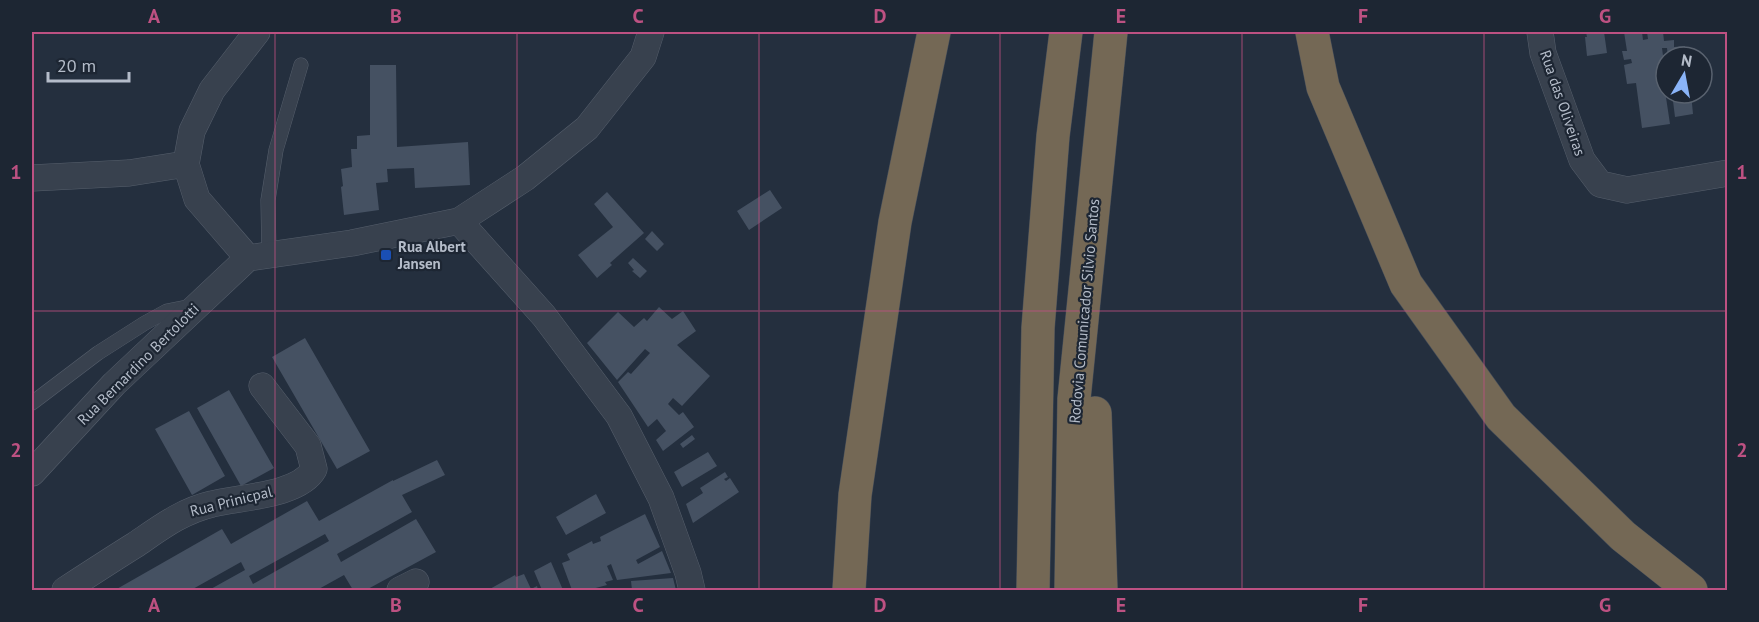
<svg xmlns="http://www.w3.org/2000/svg" width="1759" height="622" font-family="'PT Sans',sans-serif">
	<style>
		.building { fill: #455162; fill-rule: evenodd }
		.lines { fill: none; stroke-linecap: round; stroke-linejoin: round }
		.service-casing { stroke: #565f6c; stroke-width: 15 }
		.minor-casing { stroke: #565f6c; stroke-width: 27 }
		.motorway-casing { stroke: #434c59; stroke-width: 34 }
		.service { stroke: #38414e; stroke-width: 14 }
		.minor { stroke: #38414e; stroke-width: 26 }
		.motorway { stroke: #746855; stroke-width: 33 }
		.grid { fill: none; stroke: #bd5182; stroke-width: 1.5; stroke-opacity: 0.55 }
		.transit-dot { fill: #1a4fb4; stroke: #1d2633; stroke-width: 2 }
		.labels { text-anchor: middle; dominant-baseline: central; stroke-width: 4.5; stroke-linejoin: round; paint-order: stroke }
		.street-label { font-size: 15px; fill: #b4bcc9; stroke: #1d2633 }
		.poi-label { font-size: 15px; font-weight: bold; fill: #b4bcc9; stroke: #1d2633; text-anchor: start }
		.neatline { fill: none; stroke: #bd5182; stroke-width: 2 }
		.grid-label { font-size: 20px; text-anchor: middle; font-weight: bold; fill: #bd5182 }
	</style>
	<rect width="100%" height="100%" fill="#242f3e"/>
	<path class="building" d="M1586 32H1604L1607 53 1587 56 1585 37H1587Z
		M1624 32H1642L1643 40 1648 39 1647 32H1663L1664 41 1674 40V47L1685 46 1686 57H1668L1667 48H1662L1664 63 1661 64 1670 124 1642 128 1636 83 1627 84 1624 65 1632 63 1631 59 1624 60 1622 51H1627Z
		M370 65H396L397 147 468 142 470 185 415 188 414 168 387 169 388 182 376 183 379 210 344 215 341 187 343 186 341 169 352 167 351 149H357V136L370 135Z
		M1672 93H1691L1693 114 1675 117Z
		M770 190 782 208 749 230 737 211Z
		M607 192 644 233 610 263 612 265 597 278 578 255 613 227 594 204Z
		M652 231 664 244 657 251 645 239Z
		M633 258 647 271 640 278 632 271 634 270 628 263Z
		M659 307 672 319 683 311 696 331 677 345 710 376 682 406 673 398 668 404 679 415 683 412 694 427 663 451 656 440 666 431 657 419 648 427 618 382 628 372 631 374 650 353 645 349 617 380 587 343 618 312 634 327 644 318 647 321Z
		M305 338 370 451 337 469 272 357Z
		M229 390 274 468 241 486 197 408Z
		M189 411 225 476 192 495 155 429Z
		M692 435 695 439 683 448 680 444Z
		M708 452 717 466 682 487 674 472Z
		M437 460 445 475 402 495 412 512 337 554 341 562 416 519 436 552 366 590H353L344 575 317 590H209L245 570 241 562 191 590H115L222 529 231 544 307 501 319 521 393 480V481ZM325 534 329 541 253 584 249 576Z
		M725 472 728 477 724 479 726 481 730 478 739 492 693 523 686 504 703 493 700 488Z
		M596 494 606 513 566 535 556 517Z
		M645 514 660 547 636 560 638 564 662 551 671 573 617 580 611 564 607 566 613 580 605 582 607 585 588 590H572L562 563 570 560 567 554 592 541 593 544 601 541 600 537Z
		M551 562 563 590H542L534 571Z
		M524 574 531 589 537 586 538 590H488L515 575 516 577Z
		M673 578 676 590H632L631 581Z"/>
	<g class="lines">
		<defs>
			<path id="service" d="M269 255 268 200 276 150 301 65
				M32 403 98 353 145 323 167 311 192 306"/>
			<path id="minor" d="M257 32 212 90 192 131 186 164 197 199 248 258 352 243 459 221 525 178 587 128 643 57 651 32
				M1540 32 1543 53 1582 160 1600 184 1627 190 1728 173
				M32 178 129 173 186 164
				M459 221 544 316 619 416 661 498 688 573 692 590
				M32 473 114 384 248 258
				M65 590C88 575 111 560 135 545 160 528 182 511 212 504 239 497 299 496 314 469L308 446 262 386
				M400 590 416 582"/>
			<path id="motorway" d="M1312 32 1323 87 1406 284 1501 417 1623 536 1691 590
				M1095 413 1101 590
				M849 590 855 495 895 222 934 32
				M1033 590 1038 328 1053 136 1066 32
				M1071 590 1074 399 1111 32"/>
		</defs>
		<use href="#service" class="service-casing"/>
		<use href="#minor" class="minor-casing"/>
		<use href="#motorway" class="motorway-casing"/>
		<use href="#service" class="service"/>
		<use href="#minor" class="minor"/>
		<use href="#motorway" class="motorway"/>
	</g>
	<path class="grid" d="M275 32V590M517 32V590M759 32V590M1000 32V590M1242 32V590M1484 32V590M32 311H1728"/>
	<rect class="transit-dot" x="380" y="249" width="12" height="12" rx="3"/>
	<g class="labels">
		<g class="street-label">
			<text transform="translate(1563 103) rotate(71)">Rua das Oliveiras</text>
			<text transform="translate(1084 311) rotate(-85)">Rodovia Comunicador Silvio Santos</text>
			<text transform="translate(138 364) rotate(-45)">Rua Bernardino Bertolotti</text>
			<text transform="translate(231 501) rotate(-14)">Rua Prinicpal</text>
		</g>
		<g class="poi-label">
			<text x="398" y="246">Rua Albert<tspan x="398" dy="17">Jansen</tspan></text>
		</g>
	</g>
	<rect width="1759" height="622" fill="none" stroke="#1d2633" stroke-width="66"/>
	<g transform="translate(1684 75) rotate(10)"><circle r="28" fill="#1d2633" stroke="#59626f" stroke-width="1.5"/>
	<path d="M0-4.5L10 22L0 15L-10 22Z" fill="#8ab4f8"/>
	<text y="-9" font-size="16" font-weight="bold" text-anchor="middle" fill="#b4bcc9">N</text>
	</g>
	<path d="M48 72v9h81v-9" fill="none" stroke="#b4bcc9" stroke-width="3"/>
	<text x="57" y="72" font-size="18" fill="#b4bcc9" stroke="#1d2633" stroke-width="4.5" paint-order="stroke">20 m</text>
	<rect x="33" y="33" width="1693" height="556" class="neatline"/>
	<g class="grid-label">
		<text x="154" y="23">A</text>
		<text x="396" y="23">B</text>
		<text x="638" y="23">C</text>
		<text x="880" y="23">D</text>
		<text x="1121" y="23">E</text>
		<text x="1363" y="23">F</text>
		<text x="1605" y="23">G</text>
		<text x="16" y="179">1</text>
		<text x="1742" y="179">1</text>
		<text x="16" y="457">2</text>
		<text x="1742" y="457">2</text>
		<text x="154" y="612">A</text>
		<text x="396" y="612">B</text>
		<text x="638" y="612">C</text>
		<text x="880" y="612">D</text>
		<text x="1121" y="612">E</text>
		<text x="1363" y="612">F</text>
		<text x="1605" y="612">G</text>
	</g>
</svg>
